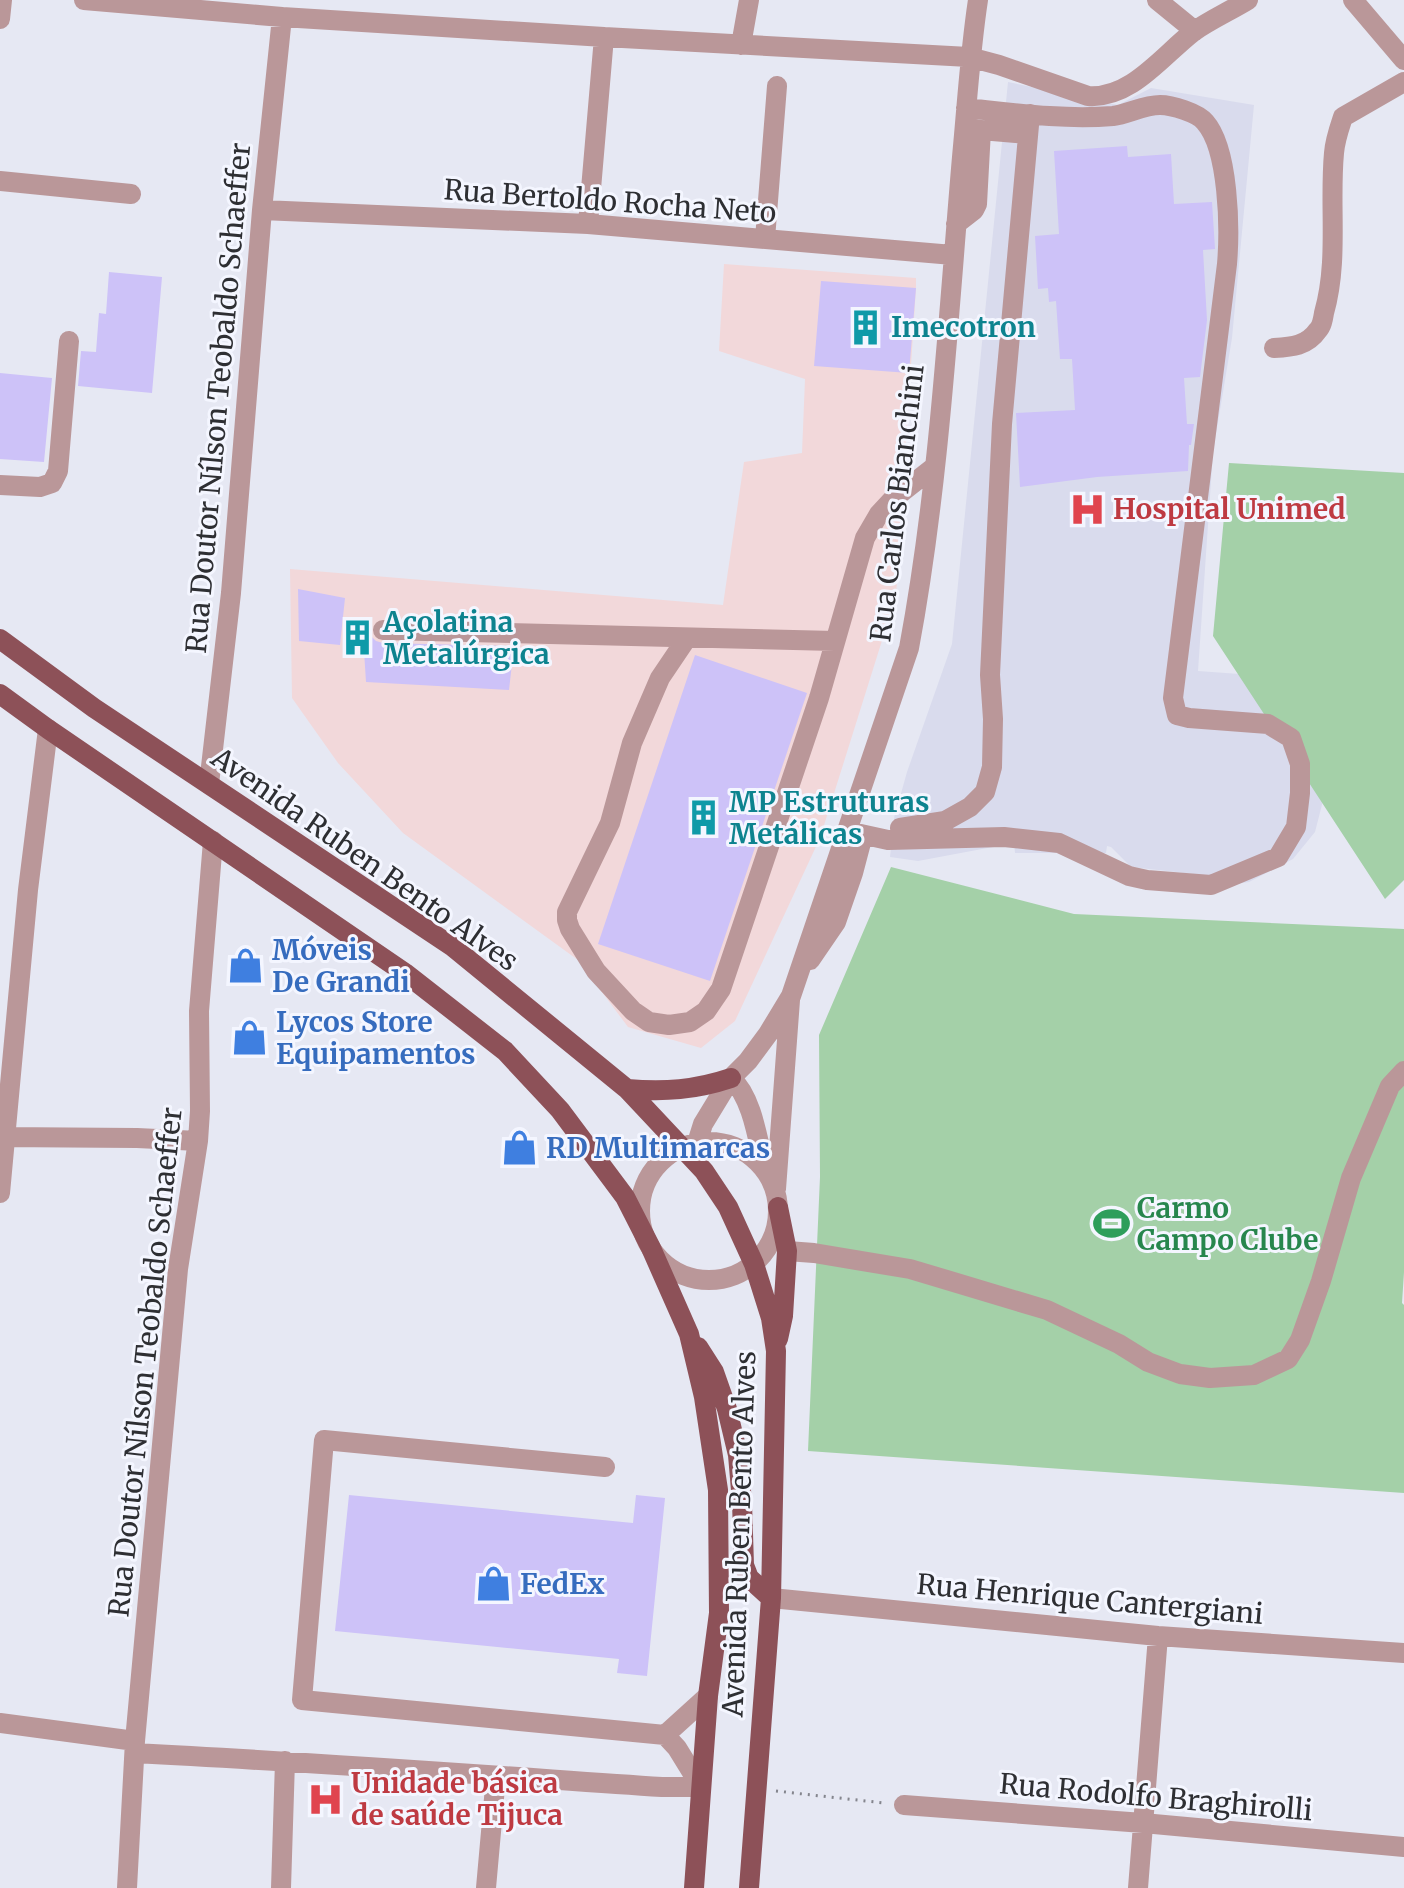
<svg xmlns="http://www.w3.org/2000/svg" width="1404" height="1888" font-family="Merriweather,serif">
	<style>
		.built { fill: #d9dbed }
		.industrial { fill: #f2d8da }
		.green { fill: #a4d0a8 }
		.building { fill: #cdc2f8 }
		.lines { fill: none; stroke-linecap: round; stroke-linejoin: round }
		.path { stroke: #84858d; stroke-width: 3; stroke-dasharray: 2 6; stroke-linecap: butt }
		.minor { stroke: #ba9799; stroke-width: 20 }
		.major { stroke: #8d5158; stroke-width: 20 }
		.labels { text-anchor: middle; dominant-baseline: central; stroke-width: 6; stroke-linejoin: round; paint-order: stroke }
		.street-label { font-size: 28px; fill: #2e2f33; stroke: #f4f6ff }
		.culture-label { font-size: 28px; font-weight: bold; fill: #0d838f; stroke: #f4f6ff; text-anchor: start }
		.health-label { font-size: 28px; font-weight: bold; fill: #be3a42; stroke: #f4f6ff; text-anchor: start }
		.shop-label { font-size: 28px; font-weight: bold; fill: #366cbe; stroke: #f4f6ff; text-anchor: start }
		.leisure-label { font-size: 28px; font-weight: bold; fill: #27864d; stroke: #f4f6ff; text-anchor: start }
	</style>
	<rect width="100%" height="100%" fill="#e6e8f3"/>
	<path class="built" d="M1008 82 1118 105 1151 88 1254 105 1232 338 1213 452 1198 671 1267 676 1326 789 1315 832 1293 859 1249 882 1222 886 1220 877 1131 867 1111 847 1107 846 1106 853H1015L1014 843 918 861 890 857 896 802 900 797 907 772 952 644Z"/>
	<path class="industrial" d="M724 264 916 278V288L896 596 820 838 735 1021 701 1048 628 1027 578 960 403 833 338 763 292 698 290 569 723 605 744 462 802 453 805 379 719 351Z"/>
	<path class="green" d="M1229 463 1404 473V880L1385 899 1213 636Z
		M891 867 1074 914 1404 929V1272L1402 1303 1404 1305V1493L808 1451 820 1177 819 1035Z"/>
	<path class="building" d="M1127 146 1128 157 1171 154 1174 204 1212 202 1215 249 1203 250 1207 320 1200 377 1184 378 1187 424H1194L1191 445H1189L1188 471 1097 477 1020 487 1016 413 1075 410 1072 359H1060L1056 301 1049 302 1048 288 1038 289 1035 236 1059 234 1054 151Z
		M109 272 162 277 152 393 78 386 81 351 96 352 99 313 106 314Z
		M821 281 916 288 909 373 814 366Z
		M0 373 52 378 44 462 0 459Z
		M298 589 345 598 340 645 299 641Z
		M363 635 371 636 376 641 383 643 514 646 509 690 366 682Z
		M695 655 807 693 710 981 598 944Z
		M349 1495 633 1523 636 1495 665 1498 647 1676 617 1673 619 1659 335 1631Z"/>
	<g class="lines">
		<path class="path" d="M776 1791 884 1803"/>
		<path class="minor" d="M84 0 282 17 604 37 969 57 999 65 1088 96C1131 99 1162 56 1193 32 1210 20 1230 11 1248 0
			M1157 0 1195 31
			M1353 0 1404 60
			M0 19 2 0
			M741 45 749 0
			M969 129 1028 134
			M0 181 131 194
			M262 210 588 224 953 255
			M588 224 604 37
			M956 224 974 210 977 204 981 130
			M765 239 777 86
			M1274 348C1292 347 1307 346 1318 330 1322 326 1323 319 1324 313 1339 260 1329 206 1334 153 1335 140 1339 129 1343 117L1404 82
			M0 485 40 487 52 483 58 471 69 341
			M383 630 835 641
			M687 638 660 678 632 743 610 823 567 912V920L570 929 596 971 633 1011 649 1022 669 1025 690 1022 706 1011 721 989 819 698 865 538 879 514 892 500 934 467
			M209 784 231 593 262 210 282 17
			M900 828 945 821 970 807 985 792 992 767 993 719 990 675 1002 424 1030 114
			M847 831 888 840 1004 837 1059 843 1129 876 1147 880 1211 885 1278 857 1296 827 1300 793V764L1291 738 1268 724 1189 718 1177 715 1173 698 1227 264C1230 229 1229 149 1205 122 1198 113 1172 105 1160 105 1144 105 1128 114 1113 116 1064 120 1014 113 966 108
			M810 960 836 922 853 873 863 835
			M731 1078C753 1098 758 1142 765 1170
			M0 1137 137 1138 198 1141
			M640 1211a69 69 0 1 1 138 0a69 69 0 1 1-138 0Z
			M697 1143 703 1124 731 1078 748 1061 768 1034 791 996 909 648C939 488 948 320 962 157 967 105 970 52 978 0
			M776 1189 790 1000
			M0 1193 28 890 48 729
			M787 1251 814 1253 910 1269 1047 1310 1119 1344 1148 1362 1180 1374 1210 1378 1254 1375 1288 1359 1300 1340 1321 1281 1351 1178 1390 1086 1404 1071
			M771 1598 1158 1636 1404 1653
			M0 1723 135 1741
			M665 1735 708 1696
			M135 1753C311 1762 486 1775 662 1787H701L677 1748 665 1735 302 1700 324 1440 605 1467
			M904 1805 1143 1823 1404 1847
			M127 1888 135 1741 178 1269 198 1141 200 1111 199 1011 213 841
			M281 1888 285 1761
			M486 1888 496 1776
			M1138 1888 1158 1636"/>
		<path class="major" d="M0 639 94 708 453 947 627 1089 704 1171 728 1207 754 1264 771 1318 776 1351 771 1598 749 1888
			M0 694 48 729 405 973 505 1051 560 1110 625 1197 651 1248 689 1334 704 1397 718 1490 719 1613 708 1696 694 1888
			M627 1089C665 1092 695 1090 731 1078
			M778 1207 787 1251 783 1316 778 1339
			M698 1347 714 1372 727 1409 738 1455 742 1502 744 1565 749 1578 771 1598"/>
	</g>
	<defs>
		<symbol id="building-bare" viewBox="-9 -9 18 18"><path d="M-4-6H4V6H1V3H-1V6H-4ZM-2.5-4.3h1.7v1.8h-1.7ZM.8-4.3h1.7v1.8H.8ZM-2.5-1h1.7V.8h-1.7ZM.8-1h1.7V.8H.8Z" fill="#0f9aa8" stroke="#f4f6ff" stroke-width="2.5" paint-order="stroke"/></symbol>
		<symbol id="hospital-bare" viewBox="-9 -9 18 18"><path d="M-5-5h3v3.5h4V-5h3V5h-3V1.5h-4V5h-3Z" fill="#e0444e" stroke="#f4f6ff" stroke-width="2.5" paint-order="stroke"/></symbol>
		<symbol id="shop-bare" viewBox="-9 -9 18 18"><path d="M-5-2.5h2.3a2.7 3.5 0 0 1 5.4 0H5L5.5 6h-11ZM-1.5-2.5h3a1.5 2.3 0 0 0-3 0Z" fill="#3f7fe0" stroke="#f4f6ff" stroke-width="2.5" paint-order="stroke"/></symbol>
		<symbol id="stadium-bare" viewBox="-9 -9 18 18"><path d="M0-5a6.5 5 0 1 0 0 10a6.5 5 0 1 0 0-10ZM-3.5-1.8h7v3.6h-7Z" fill="#2e9e5b" stroke="#f4f6ff" stroke-width="2.5" paint-order="stroke"/></symbol>
	</defs>
	<g fill-rule="evenodd">
		<use href="#building-bare" x="840" y="302" width="51" height="51"/>
		<use href="#hospital-bare" x="1062" y="484" width="51" height="51"/>
		<use href="#building-bare" x="332" y="612" width="51" height="51"/>
		<use href="#building-bare" x="678" y="792" width="51" height="51"/>
		<use href="#shop-bare" x="220" y="940" width="51" height="51"/>
		<use href="#shop-bare" x="224" y="1012" width="51" height="51"/>
		<use href="#shop-bare" x="494" y="1122" width="51" height="51"/>
		<use href="#stadium-bare" x="1086" y="1198" width="51" height="51"/>
		<use href="#shop-bare" x="468" y="1558" width="51" height="51"/>
		<use href="#hospital-bare" x="300" y="1774" width="51" height="51"/>
	</g>
	<g class="labels">
		<g class="street-label">
			<text transform="translate(610 201) rotate(4)">Rua Bertoldo Rocha Neto</text>
			<text transform="translate(218 398) rotate(-85)">Rua Doutor Nílson Teobaldo Schaeffer</text>
			<text transform="translate(897 503) rotate(-83)">Rua Carlos Bianchini</text>
			<text transform="translate(365 859) rotate(35)">Avenida Ruben Bento Alves</text>
			<text transform="translate(145 1362) rotate(-84)">Rua Doutor Nílson Teobaldo Schaeffer</text>
			<text transform="translate(739 1534) rotate(-88)">Avenida Ruben Bento Alves</text>
			<text transform="translate(1090 1599) rotate(5)">Rua Henrique Cantergiani</text>
			<text transform="translate(1156 1797) rotate(5)">Rua Rodolfo Braghirolli</text>
		</g>
		<g class="culture-label">
			<text x="891" y="327">Imecotron</text>
			<text x="383" y="622">Açolatina<tspan x="383" dy="32">Metalúrgica</tspan></text>
			<text x="729" y="802">MP Estruturas<tspan x="729" dy="32">Metálicas</tspan></text>
		</g>
		<g class="health-label">
			<text x="1113" y="509">Hospital Unimed</text>
			<text x="351" y="1783">Unidade básica<tspan x="351" dy="32">de saúde Tijuca</tspan></text>
		</g>
		<g class="shop-label">
			<text x="272" y="950">Móveis<tspan x="272" dy="32">De Grandi</tspan></text>
			<text x="276" y="1022">Lycos Store<tspan x="276" dy="32">Equipamentos</tspan></text>
			<text x="546" y="1148">RD Multimarcas</text>
			<text x="520" y="1584">FedEx</text>
		</g>
		<g class="leisure-label">
			<text x="1137" y="1208">Carmo<tspan x="1137" dy="32">Campo Clube</tspan></text>
		</g>
	</g>
</svg>
